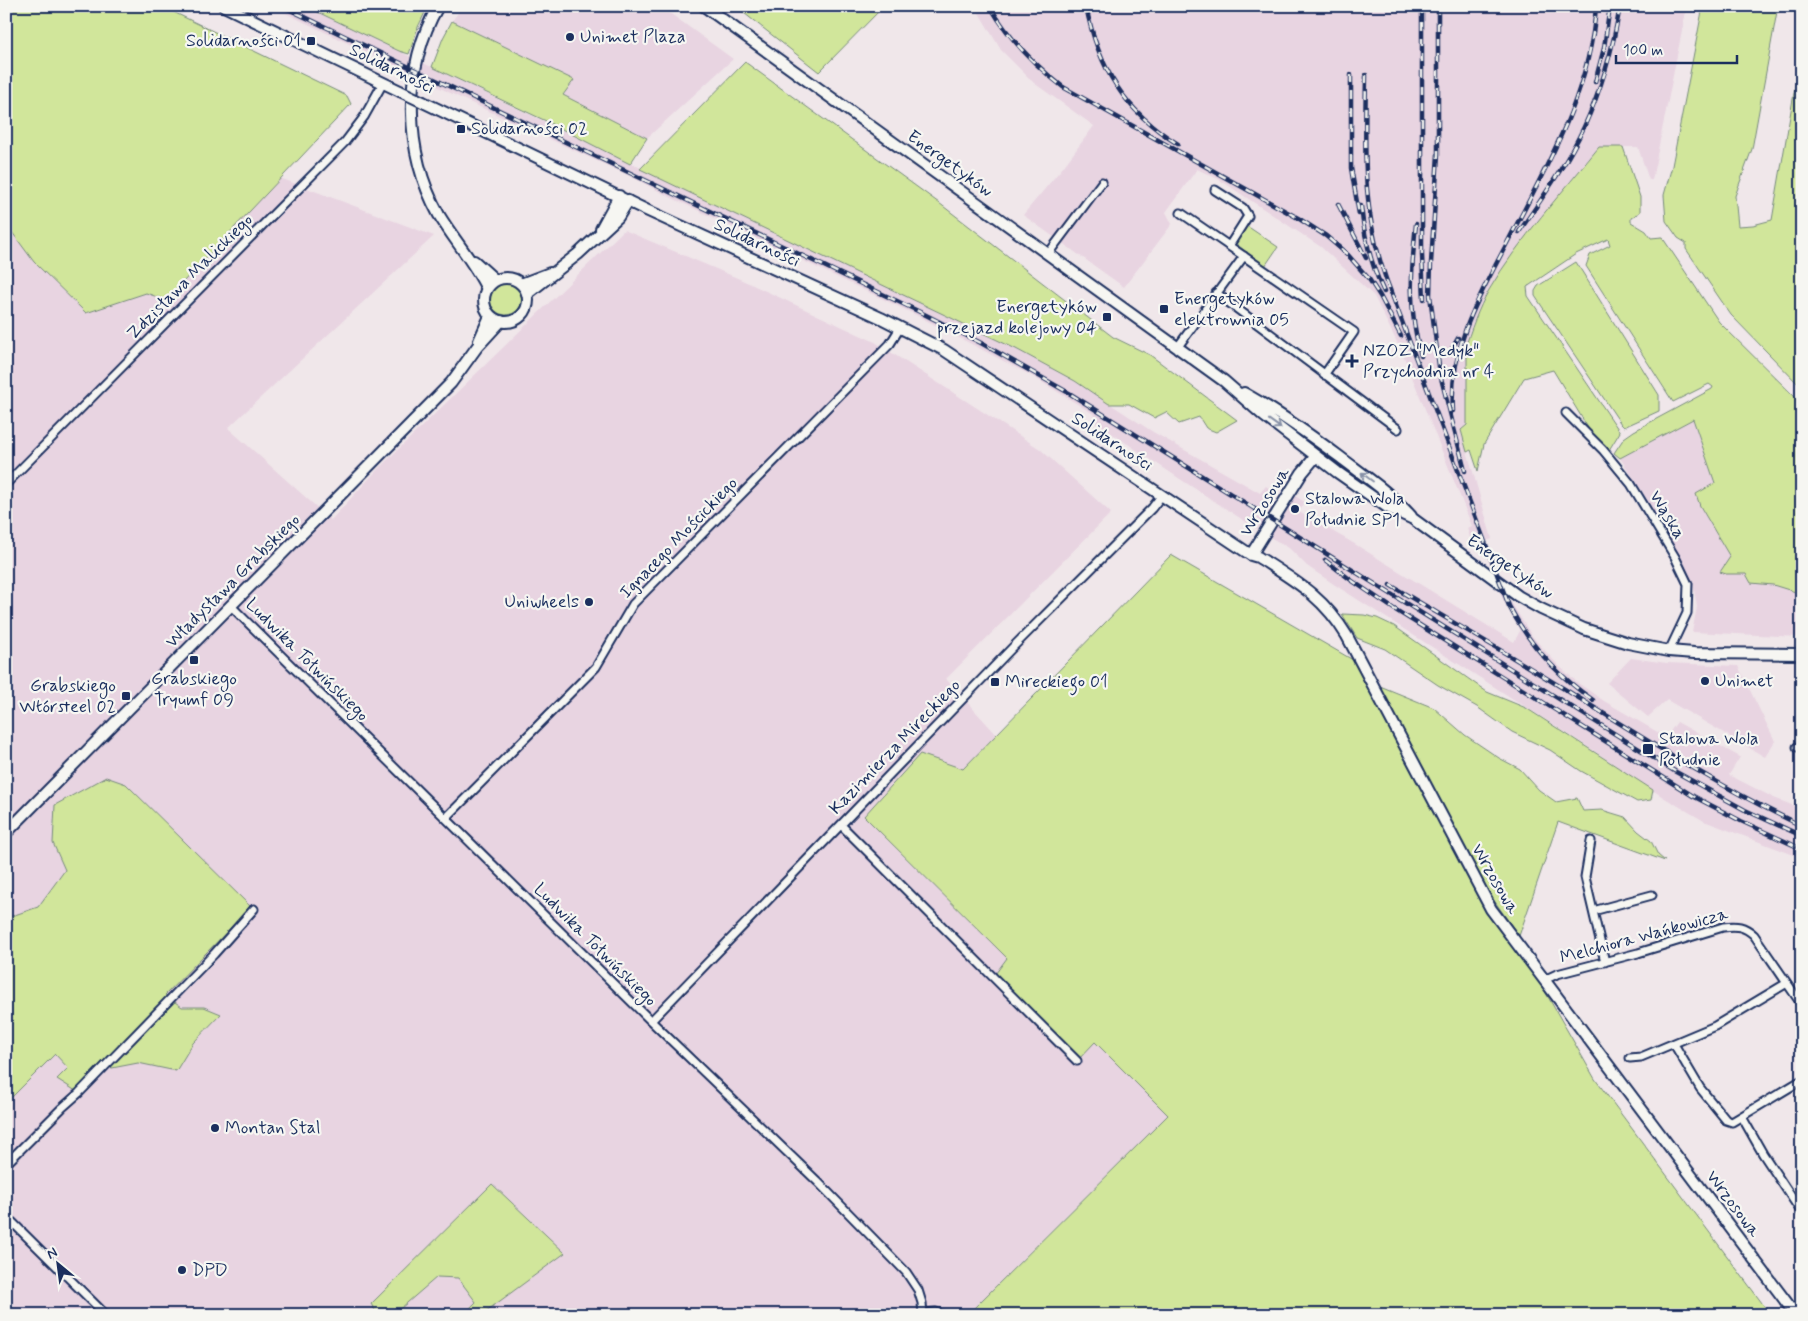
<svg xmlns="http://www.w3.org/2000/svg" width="1808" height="1321" font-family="Mynerve,sans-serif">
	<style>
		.built { fill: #e8d4e1 }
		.green { fill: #d1e69b; stroke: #768a7c }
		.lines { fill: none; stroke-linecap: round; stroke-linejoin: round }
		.street-casing { stroke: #1b2f5e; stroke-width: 11 }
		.secondary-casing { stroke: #1b2f5e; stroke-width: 14 }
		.street { stroke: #f6f6f2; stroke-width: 7 }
		.secondary { stroke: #f6f6f2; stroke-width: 10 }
		.rail-casing { stroke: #1b2f5e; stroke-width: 4.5 }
		.rail { stroke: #f6f6f2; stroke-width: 2.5; stroke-dasharray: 8; stroke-linecap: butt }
		.secondary-bridge-casing { stroke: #1b2f5e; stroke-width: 14; stroke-linecap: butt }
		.secondary-bridge { stroke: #f6f6f2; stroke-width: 10 }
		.oneway { stroke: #8892a8 }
		.poi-dot { fill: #1b2f5e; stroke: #f6f6f2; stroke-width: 2 }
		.labels { text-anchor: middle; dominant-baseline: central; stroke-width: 4.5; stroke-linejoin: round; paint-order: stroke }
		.poi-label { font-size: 18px; fill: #1b2f5e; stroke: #f6f6f2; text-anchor: start }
		.street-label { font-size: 18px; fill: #1b2f5e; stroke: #f6f6f2 }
	</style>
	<rect width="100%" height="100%" fill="#f0e7ea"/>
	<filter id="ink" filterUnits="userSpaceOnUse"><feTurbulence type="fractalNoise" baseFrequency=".02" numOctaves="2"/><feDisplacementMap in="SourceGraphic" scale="10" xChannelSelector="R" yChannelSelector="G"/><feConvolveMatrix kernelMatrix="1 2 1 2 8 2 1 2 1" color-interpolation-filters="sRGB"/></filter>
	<g filter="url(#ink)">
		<path class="built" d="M271 6H305L1016 349 1075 381 1153 432 1260 493 1266 486 1277 494 1273 500 1277 503 1274 508 1284 513 1295 496 1305 502 1299 512 1353 543 1514 642 1520 631 1502 597 1482 543 1473 546 1467 528 1472 526 1446 461 1402 352 1374 296 1321 247 1220 180 1197 169 1166 212 1172 224 1124 287 1023 215 1064 166 1094 126 1034 83 1001 50 975 6H1687L1652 180H1649L1638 147H1599L1513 254 1488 291 1473 324 1464 350 1467 351V425L1461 430 1492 539 1487 541 1509 599 1532 636 1558 665 1578 683 1604 701 1666 737 1677 722 1740 757 1729 775 1774 798 1802 809V858L1704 821 1663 797 1585 745 1335 585 1307 566 1289 548 1268 536 1272 530 1262 524 1257 529 1180 479 1092 420 1095 415 1032 376 916 315 670 197 630 176 469 102Z
			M463 6H660L733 59 647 138 563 95 573 80 452 21Z
			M6 75 434 236 228 428 331 520 378 469 624 230 742 280 875 342 1040 449 1111 513 946 679 997 735 963 769 864 816 1007 958 1077 1060 1095 1042 1168 1115 967 1315H6Z
			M1693 419 1715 483 1700 506 1734 563 1802 577V637L1692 632 1697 607 1693 583 1640 488 1620 458Z
			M1631 658 1667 663 1738 666 1775 741 1765 757 1667 700 1648 717 1607 683Z"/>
		<path class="green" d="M6 6H161L347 96 351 104 166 300 146 293 86 313 34 262 6 224Z
			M305 6H428L418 27 409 54 399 51Z
			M735 6H884L819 72Z
			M1703 6H1778L1752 149 1735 196 1738 226 1753 225 1772 220 1802 47V388L1731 315 1686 249V243L1678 238 1666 221 1664 195 1672 166Z
			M452 21 574 80 563 95 647 138 630 164 546 121 432 67 443 38Z
			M745 62 939 203 1113 337 1150 355 1237 420 1216 432 1206 428 1199 417 1179 424 1166 412 1154 418 1129 404H1109L1075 381 1016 349 640 169Z
			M1599 147H1623L1640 197V212L1631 218V222L1646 231 1651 238 1662 237 1719 322 1802 404V594L1773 585 1751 583 1746 574H1726L1720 572 1730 557 1700 506 1696 494 1715 483 1693 419 1620 458 1614 453 1624 438 1634 431 1712 389 1713 387 1709 384 1673 402 1586 266 1590 255 1610 245 1608 239 1576 254 1527 287 1528 296 1620 432 1609 450 1593 436 1553 370 1524 378 1484 444 1478 471 1471 450 1467 452 1461 430 1467 425V351H1464C1471 330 1478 309 1489 290 1519 239 1562 193 1599 147Z
			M1247 226 1278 247 1265 266 1235 243Z
			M1576 262 1659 395V411L1624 427 1621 424 1535 296V291L1538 286Z
			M490 299a16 16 0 1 1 32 0a16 16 0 1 1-32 0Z
			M1171 555 1353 660 1481 902 1512 946 1535 974 1595 1079 1771 1315H967L1168 1115 1095 1042 1077 1061 993 977 1007 958 864 816 920 754 963 769Z
			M1342 614 1364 615 1377 618 1394 626 1487 692 1526 708 1653 790 1651 800 1637 802 1581 771 1550 750 1512 732 1477 707 1438 685 1385 649 1357 638Z
			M1380 686 1434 708 1465 735 1499 758 1520 769 1539 790 1556 802 1577 798 1583 811 1602 810 1625 817 1638 831 1651 841 1658 855 1665 861 1558 822 1519 936 1486 889Z
			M106 777 126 784 251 907 165 995 182 1007H204L221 1014 193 1043 176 1071 138 1063 112 1068 106 1065 79 1093 57 1079 68 1068 55 1054 6 1103V1015L10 1011 6 1007V918L38 907 65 870 53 843 55 805Z
			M492 1184 565 1253 481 1315H463L476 1302 458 1278 437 1277 393 1315H378L371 1304Z"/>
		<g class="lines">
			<defs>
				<path id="street" d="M1215 190 1243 208 1248 216 1229 246
					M1181 213 1354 332 1324 375
					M1048 254 1102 182
					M1216 293 1398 429
					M1177 348 1244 256
					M1566 413 1603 450 1631 484 1675 557 1688 584 1687 613 1669 651
					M6 484 345 142 364 117 383 83
					M230 605 651 1021 818 1182 906 1272 918 1290 922 1303 923 1315
					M1797 747H1802
					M446 818 596 667 633 604 890 344 900 328
					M841 825 1077 1061
					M1591 841 1585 877 1605 962
					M1593 911 1652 895
					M1544 980 1557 974 1638 953 1723 927C1737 925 1744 926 1754 935L1802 1005
					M651 1021 1012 648 1152 508 1162 495
					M1674 1044 1700 1088 1726 1120 1732 1122 1802 1080
					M1630 1058 1641 1057 1715 1026 1787 983
					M1742 1117 1763 1154 1802 1213
					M6 1164 62 1108 79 1093 214 954 254 909
					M6 1216 106 1315
					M923 1313 936 1312 943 1315"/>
				<path id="secondary" d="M224 6 400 91
					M438 6C402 69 404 152 439 215 454 240 474 262 487 289
					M704 6 1224 381 1264 416 1337 472 1387 507 1413 519 1518 596 1541 609 1584 629 1628 643 1669 651 1694 653 1802 654
					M423 102 644 209 881 318 944 350 1251 555 1258 557C1295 581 1323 596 1347 636L1491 909 1796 1315
					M601 229 619 196
					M474 261 495 280
					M484 300a22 22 0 1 1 44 0a22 22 0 1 1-44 0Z
					M521 284 550 273
					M527 294 578 254 618 217 628 201
					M479 341 490 316
					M1244 393C1278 412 1309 434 1340 457 1365 476 1390 493 1411 516
					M1251 555 1302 473 1316 456
					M6 833 451 383 477 347 501 321"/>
			</defs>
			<use href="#street" class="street-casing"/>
			<use href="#secondary" class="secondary-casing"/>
			<use href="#street" class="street"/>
			<use href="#secondary" class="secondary"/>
			<defs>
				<path id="rail" d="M282 6 922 313 981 343 1069 393 1676 772 1745 810 1802 836
					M990 6C1009 39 1033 64 1063 87L1298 218 1326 236 1348 255 1369 279 1380 296 1401 336
					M1086 6C1098 67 1124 111 1178 144
					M1422 6V255L1424 299
					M1438 6V154L1431 263 1430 295 1440 374 1465 471
					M1351 75V168L1359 214
					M1366 75C1365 148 1361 209 1386 279L1509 606C1529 644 1558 676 1593 700
					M1595 82 1604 48 1610 6
					M1338 204 1366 258
					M1361 206C1364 236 1371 265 1384 292
					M1416 224C1411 272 1408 309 1421 356
					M1519 232C1542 198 1566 165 1584 127 1602 88 1613 49 1620 6
					M1449 354 1458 338
					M1453 411C1449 349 1477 300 1505 247 1545 168 1590 96 1596 6
					M1325 560 1351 580 1394 609 1693 796 1741 821 1802 849
					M1390 585C1449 620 1508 654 1566 690 1643 738 1719 787 1802 826"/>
			</defs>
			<use href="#rail" class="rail-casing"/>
			<use href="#rail" class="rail"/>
			<defs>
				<path id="secondary-bridge" d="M400 91 423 102"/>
			</defs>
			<use href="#secondary-bridge" class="secondary-bridge-casing"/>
			<use href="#secondary-bridge" class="secondary-bridge"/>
		</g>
		<defs><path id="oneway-shaft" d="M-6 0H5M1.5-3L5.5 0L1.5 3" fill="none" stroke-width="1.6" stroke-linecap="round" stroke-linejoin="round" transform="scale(1.25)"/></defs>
		<g class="oneway">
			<use href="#oneway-shaft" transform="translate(1275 424) rotate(36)"/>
			<use href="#oneway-shaft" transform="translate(1367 477) rotate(-143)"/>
		</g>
	</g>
	<g class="poi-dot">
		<circle cx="570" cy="37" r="5"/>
		<rect x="306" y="36" width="10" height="10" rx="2.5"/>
		<rect x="456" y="124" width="10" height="10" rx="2.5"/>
		<rect x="1159" y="304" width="10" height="10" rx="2.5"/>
		<rect x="1102" y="312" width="10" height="10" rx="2.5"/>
		<path d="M1349.5 353.5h5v5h5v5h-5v5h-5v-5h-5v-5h5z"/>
		<circle cx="1295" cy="509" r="5"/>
		<circle cx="589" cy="602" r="5"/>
		<rect x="189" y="655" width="10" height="10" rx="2.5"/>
		<circle cx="1705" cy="681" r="5"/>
		<rect x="990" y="677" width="10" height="10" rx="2.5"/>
		<rect x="121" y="691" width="10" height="10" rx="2.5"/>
		<rect x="1642" y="743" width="12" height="12" rx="2.5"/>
		<circle cx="215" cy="1128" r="5"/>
		<circle cx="182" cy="1270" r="5"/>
	</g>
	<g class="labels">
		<g class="poi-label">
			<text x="580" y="37">Unimet Plaza</text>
			<text x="301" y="41" text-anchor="end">Solidarności 01</text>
			<text x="471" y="129">Solidarności 02</text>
			<text x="1174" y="299">Energetyków<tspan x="1174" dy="21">elektrownia 05</tspan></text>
			<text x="1097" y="307" text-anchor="end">Energetyków<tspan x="1097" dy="21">przejazd kolejowy 04</tspan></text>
			<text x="1363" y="351">NZOZ "Medyk"<tspan x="1363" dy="21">Przychodnia nr 4</tspan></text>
			<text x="1305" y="499">Stalowa Wola<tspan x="1305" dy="21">Południe SP1</tspan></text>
			<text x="579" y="602" text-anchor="end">Uniwheels</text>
			<text x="194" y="679" text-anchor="middle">Grabskiego<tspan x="194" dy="21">Tryumf 09</tspan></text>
			<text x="1715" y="681">Unimet</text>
			<text x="1005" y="682">Mireckiego 01</text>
			<text x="116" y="686" text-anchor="end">Grabskiego<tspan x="116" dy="21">Wtórsteel 02</tspan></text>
			<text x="1659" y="739">Stalowa Wola<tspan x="1659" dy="21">Południe</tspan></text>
			<text x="225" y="1128">Montan Stal</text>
			<text x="192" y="1270">DPD</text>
		</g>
		<g class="street-label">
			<text transform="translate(392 69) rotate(26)">Solidarności</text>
			<text transform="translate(950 164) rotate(36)">Energetyków</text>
			<text transform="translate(757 243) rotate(25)">Solidarności</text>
			<text transform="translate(190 277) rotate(-45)">Zdzisława Malickiego</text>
			<text transform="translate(1112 442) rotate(33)">Solidarności</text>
			<text transform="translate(1265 502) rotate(-58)">Wrzosowa</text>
			<text transform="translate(1667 515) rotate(59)">Wąska</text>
			<text transform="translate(679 538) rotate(-46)">Ignacego Mościckiego</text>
			<text transform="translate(1510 567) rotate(34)">Energetyków</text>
			<text transform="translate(233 581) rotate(-45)">Władysława Grabskiego</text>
			<text transform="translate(307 660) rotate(45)">Ludwika Tołwińskiego</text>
			<text transform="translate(895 747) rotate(-46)">Kazimierza Mireckiego</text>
			<text transform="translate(1495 879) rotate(60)">Wrzosowa</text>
			<text transform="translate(1644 936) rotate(-15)">Melchiora Wańkowicza</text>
			<text transform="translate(595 945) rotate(45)">Ludwika Tołwińskiego</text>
			<text transform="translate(1733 1204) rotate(53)">Wrzosowa</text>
		</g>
	</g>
	<rect width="1808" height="1321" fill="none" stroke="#f6f6f2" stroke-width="25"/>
	<rect x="12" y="12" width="1783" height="1296" fill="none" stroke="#1b2f5e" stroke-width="2" filter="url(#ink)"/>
	<g transform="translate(58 1264) rotate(331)" stroke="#f6f6f2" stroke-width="4" paint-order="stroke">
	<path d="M0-4L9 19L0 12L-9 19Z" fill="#1b2f5e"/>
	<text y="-8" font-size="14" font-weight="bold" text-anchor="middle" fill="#1b2f5e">N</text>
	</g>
	<path d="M1616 55v8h121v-8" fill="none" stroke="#1b2f5e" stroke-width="2.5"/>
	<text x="1623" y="55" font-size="15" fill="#1b2f5e" stroke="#f6f6f2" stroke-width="4" paint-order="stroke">100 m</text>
</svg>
